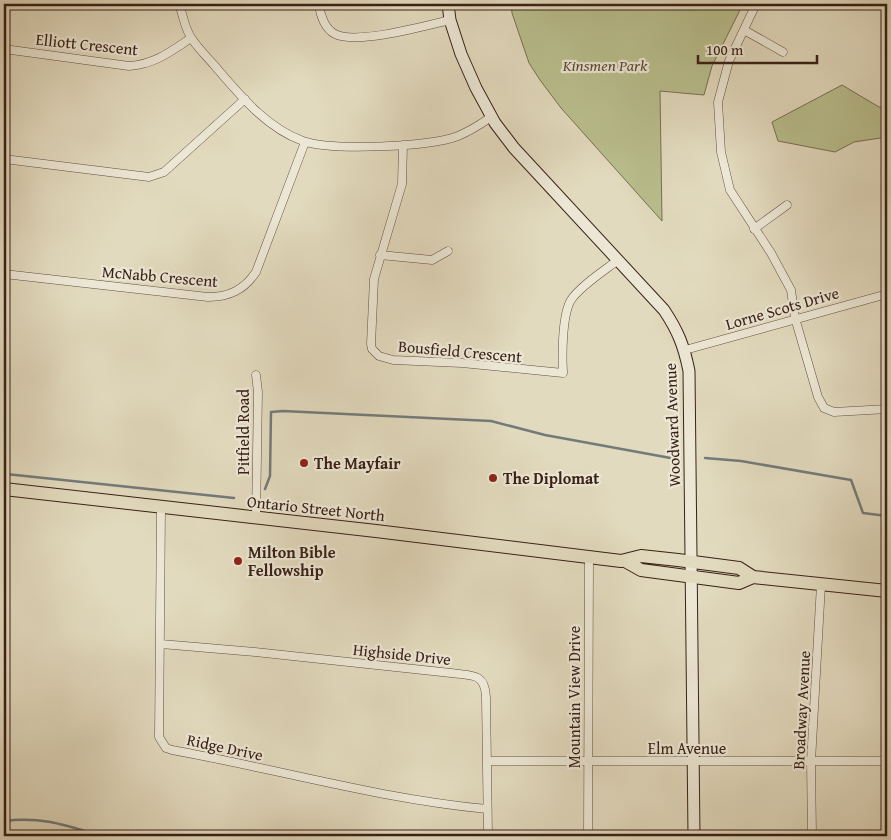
<svg xmlns="http://www.w3.org/2000/svg" width="891" height="840" font-family="'Gentium Book Plus',serif">
	<style>
		.green { fill: #b9be8d; stroke: #796f52 }
		.lines { fill: none; stroke-linecap: round; stroke-linejoin: round }
		.stream { stroke: #737b7a; stroke-width: 2.5 }
		.street-casing { stroke: #634e41; stroke-width: 9 }
		.secondary-casing { stroke: #392017; stroke-width: 13 }
		.primary-casing { stroke: #392017; stroke-width: 14 }
		.street { stroke: #ece7d5; stroke-width: 8 }
		.secondary { stroke: #ece7d5; stroke-width: 11 }
		.primary { stroke: #e2dabe; stroke-width: 12 }
		.poi-dot { fill: #8f2418; stroke: #ece7d5; stroke-width: 2 }
		.labels { text-anchor: middle; dominant-baseline: central; stroke-width: 4.5; stroke-linejoin: round; paint-order: stroke }
		.street-label { font-size: 16px; fill: #392017; stroke: #ece7d5 }
		.park-label { font-size: 16px; font-style: italic; fill: #594834; stroke: #ece7d5 }
		.poi-label { font-size: 16px; font-weight: bold; fill: #392017; stroke: #ece7d5; text-anchor: start }
	</style>
	<rect width="100%" height="100%" fill="#e2dabe"/>
	<filter id="stains"><feTurbulence type="fractalNoise" baseFrequency=".004" numOctaves="4"/><feColorMatrix values="0 0 0 0 .2 0 0 0 0 .09 0 0 0 0 .02 0 0 0 .5 -.17"/></filter>
	<radialGradient id="worn" r=".72"><stop offset=".6" stop-color="#630" stop-opacity="0"/><stop offset="1" stop-color="#630" stop-opacity=".3"/></radialGradient>
	<path class="green" d="M511 4H743L712 66 704 95 660 91 662 221 561 108 540 80 529 63 512 13Z
		M842 85 879 107 887 108V137L854 142 835 152 778 141 772 122Z"/>
	<g class="lines">
		<path class="stream" d="M705 458 741 461 851 480 863 513 887 516
			M6 474 234 498
			M265 489 270 476 271 412 283 411 491 421 545 435 676 459
			M4 821C41 816 65 825 101 836"/>
		<defs>
			<path id="street" d="M179 4C183 15 185 30 192 39 198 48 207 57 214 65 239 94 266 128 303 141 332 151 429 147 458 136 470 131 481 124 491 117
				M319 4C320 15 325 29 335 34 356 45 425 26 450 20
				M756 4 729 61 718 102 721 152 730 190 771 253 791 290 795 318 818 397 824 408 834 412 887 409
				M744 30 783 52
				M4 49 129 66C155 64 170 52 191 38
				M403 145 402 184 374 279 371 344 372 349 379 356 393 360 462 363 563 373C562 355 562 315 571 300 579 287 605 270 618 260
				M4 159 149 177 164 172 245 99
				M754 229 787 205
				M380 255 432 260 448 251
				M4 274 208 297C229 297 244 290 256 272L305 142
				M685 350 887 294
				M256 375 258 392 256 519
				M161 508 159 737 166 748 172 750C277 769 380 799 487 809
				M161 644 255 652 451 673C471 676 485 672 486 697L488 836
				M487 761H887
				M588 836 589 558
				M812 836 811 761 821 585"/>
			<path id="secondary" d="M448 4 450 20 461 54 476 88 495 123 514 148 664 310C678 331 684 346 689 371L694 836"/>
			<path id="primary" d="M4 489 376 531 621 561 641 556 678 560 739 568 753 577 887 591
				M625 561 641 570 739 583 753 577"/>
		</defs>
		<use href="#street" class="street-casing"/>
		<use href="#secondary" class="secondary-casing"/>
		<use href="#primary" class="primary-casing"/>
		<use href="#street" class="street"/>
		<use href="#secondary" class="secondary"/>
		<use href="#primary" class="primary"/>
	</g>
	<g class="poi-dot">
		<circle cx="304" cy="463" r="5"/>
		<circle cx="493" cy="478" r="5"/>
		<circle cx="238" cy="561" r="5"/>
	</g>
	<g class="labels">
		<g class="street-label">
			<text transform="translate(87 44) rotate(6)">Elliott Crescent</text>
			<text transform="translate(160 276) rotate(5)">McNabb Crescent</text>
			<text transform="translate(782 308) rotate(-16)">Lorne Scots Drive</text>
			<text transform="translate(460 351) rotate(5)">Bousfield Crescent</text>
			<text transform="translate(672 425) rotate(-92)">Woodward Avenue</text>
			<text transform="translate(243 432) rotate(-90)">Pitfield Road</text>
			<text transform="translate(316 508) rotate(6)">Ontario Street North</text>
			<text transform="translate(402 654) rotate(6)">Highside Drive</text>
			<text transform="translate(574 697) rotate(-90)">Mountain View Drive</text>
			<text transform="translate(801 710) rotate(-87)">Broadway Avenue</text>
			<text transform="translate(225 747) rotate(12)">Ridge Drive</text>
			<text x="687" y="748">Elm Avenue</text>
		</g>
		<g class="park-label">
			<text x="605" y="65">Kinsmen Park</text>
		</g>
		<g class="poi-label">
			<text x="314" y="463">The Mayfair</text>
			<text x="503" y="478">The Diplomat</text>
			<text x="248" y="552">Milton Bible<tspan x="248" dy="18">Fellowship</tspan></text>
		</g>
	</g>
	<rect width="891" height="840" fill="none" stroke="#e2dabe" stroke-width="20"/>
	<rect x="5" y="5" width="881" height="830" fill="none" stroke="#392017" stroke-width="2.5"/>
	<rect x="10" y="10" width="871" height="820" fill="none" stroke="#392017"/>
	<path d="M698 55v8h119v-8" fill="none" stroke="#392017" stroke-width="2.5"/>
	<text x="706" y="55" font-size="15" fill="#392017" stroke="#ece7d5" stroke-width="4" paint-order="stroke">100 m</text>
	<rect width="100%" height="100%" filter="url(#stains)"/>
	<rect width="100%" height="100%" fill="url(#worn)"/>
</svg>
